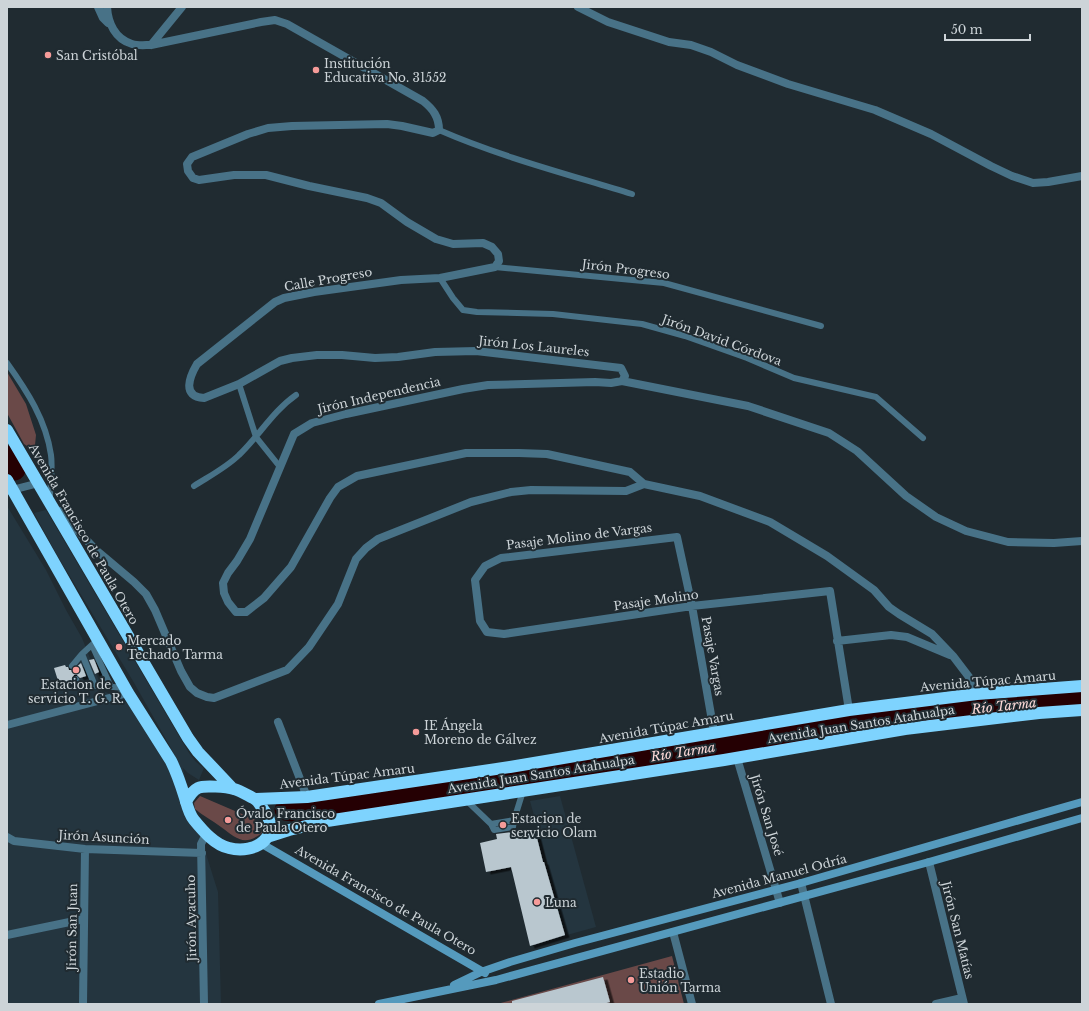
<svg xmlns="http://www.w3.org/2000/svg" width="1089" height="1011" font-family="'Libre Baskerville',serif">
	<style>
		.built { fill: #24353f }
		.green { fill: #6a4948 }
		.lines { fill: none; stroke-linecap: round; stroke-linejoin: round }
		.river { stroke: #250003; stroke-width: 21 }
		.building { fill: #b9c7cf; filter: url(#shadow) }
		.lane { stroke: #487287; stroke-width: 6 }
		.street { stroke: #487287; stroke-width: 8 }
		.secondary { stroke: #559abd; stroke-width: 8 }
		.highway { stroke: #7ed3fe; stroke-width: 12 }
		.poi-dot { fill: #f59b99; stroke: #202b31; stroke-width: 1.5 }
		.labels { text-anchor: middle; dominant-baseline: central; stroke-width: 4; stroke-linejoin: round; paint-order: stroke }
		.poi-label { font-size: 12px; fill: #cdd4d8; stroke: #202b31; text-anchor: start }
		.street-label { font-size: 12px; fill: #cdd4d8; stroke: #202b31 }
		.water-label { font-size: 13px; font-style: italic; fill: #fddad8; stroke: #202b31 }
	</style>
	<defs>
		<filter id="shadow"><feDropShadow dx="4.5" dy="2.5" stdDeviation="0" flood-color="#0009"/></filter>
	</defs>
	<rect width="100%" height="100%" fill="#202b31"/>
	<path class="built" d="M7 506 46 570 66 610 82 638 103 691 123 699 172 750 133 681 57 555 34 513 46 510 189 753 196 762 204 768 199 780 188 773 183 768 191 806 218 892 221 1004H7Z
		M560 796 596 927 567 935 530 801Z"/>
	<path class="green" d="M7 372 26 404 36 435 35 445 30 448 24 444 7 413Z
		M200 796 263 823 262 833C244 847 236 838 221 827 212 820 203 816 195 809L194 803Z
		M672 956 684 1004H497Z"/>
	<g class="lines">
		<path class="river" d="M7 456 15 470
			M285 810 302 812 343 807 900 717 975 708 1082 698"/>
	</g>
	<path class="building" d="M94 659 99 672 95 674 89 660Z
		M81 663 86 676 80 678 77 675H74L72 678V681H70L71 684 60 687 54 668 65 665 66 667H68L69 670H73Z
		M535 830 543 862H544L565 935 530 946 511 867 486 872 480 843 497 839 496 834 513 832V835Z
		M603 977 610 1002 603 1004H512V1001Z"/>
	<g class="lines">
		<path class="lane" d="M439 130C501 157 567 174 632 194
			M495 267 664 283 821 326
			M440 278 453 298 463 310 477 312 553 314 642 324 685 336 747 358 794 378 876 397 923 438
			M7 363C27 391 46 420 51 455 53 469 50 485 50 498
			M239 384 256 437 280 467
			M194 486C208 477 227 467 239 455 259 436 273 411 296 395
			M92 645 111 687
			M82 654 95 686
			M72 666 82 654 94 643
			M76 679 78 686H102L125 688
			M466 800 491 824 514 820 523 791
			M491 824 494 830 513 827 514 820"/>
		<path class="street" d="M98 7 103 18 108 23
			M107 7C108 23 115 39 132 44 138 46 145 45 151 45L261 22 275 20 287 24 423 101C433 109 439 117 439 130L433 133 402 126 387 124 292 126 268 128 248 134 192 157 187 164 188 171 193 178 199 180 234 175H266L309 186 367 198 381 203 407 222 436 239 453 244 483 243 492 247 498 254 499 261 495 267 440 278 401 280 314 292 284 298 275 302 197 364C190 376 181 397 204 398L239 384 280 361 292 358 317 355H342L375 358 398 357 435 352 476 351 621 368 625 376 622 381
			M578 7 608 22 669 42 691 45 711 52 737 65 788 84 875 110 931 134 991 166 1012 176 1033 183 1048 182 1082 176
			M151 45 182 7
			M8 491 39 483
			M59 511 96 550 134 582 146 594 155 610 181 671 190 687 197 693 207 697 214 698 287 670 309 647 338 604 356 559 366 548 378 539 471 502 511 492 531 490 626 491 644 484
			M837 641 891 635 907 637 950 655
			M977 694 969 677 953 656 932 634 899 614 889 607 874 590 827 556 770 522 700 496 644 484 630 472 547 454 519 453H466L357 476 338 487 330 498 291 567 264 598 246 612H236L228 602 224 593 223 583 228 573 237 561 250 539 294 434 312 423 346 414 463 389 488 385 595 382 611 383 622 381 748 406 829 433 857 451 906 496 936 517 966 531 1008 542 1054 543 1082 541
			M278 722 307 797
			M7 725 128 693
			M714 732 692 606 677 537 501 558 485 566 475 580 480 621 487 632 504 634 692 606 830 591 849 710
			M737 758 780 903
			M7 837 14 841 85 849 202 853
			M929 862 964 1004
			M801 883 831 1004
			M673 932 692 1004
			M7 935 84 919
			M83 1004 85 849
			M204 1004 201 844 206 834
			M936 1004 962 998"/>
		<path class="secondary" d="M262 844 485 973
			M454 985 481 972 510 962 575 943 801 883 1082 802
			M379 1004 496 980 929 862 1082 818"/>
		<path class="highway" d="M7 430 188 738 198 752 233 789
			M7 480 128 693 171 761C177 773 181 785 185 798 187 805 189 814 194 820 203 831 215 845 229 848 255 855 284 836 263 809 260 805 258 800 253 798 247 795 241 791 234 789 227 787 204 785 198 788 192 791 189 796 186 802
			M256 799 307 797 510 767 849 710 977 694 1082 686
			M267 837 289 830 327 821 724 760 905 729 1039 713 1082 710"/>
	</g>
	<g class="poi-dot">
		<circle cx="48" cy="55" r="4"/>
		<circle cx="316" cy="70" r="4"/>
		<circle cx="119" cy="647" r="4"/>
		<circle cx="76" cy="670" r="4"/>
		<circle cx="416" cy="732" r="4"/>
		<circle cx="228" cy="820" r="4"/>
		<circle cx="503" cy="825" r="4"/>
		<circle cx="537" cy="902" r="4"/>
		<circle cx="631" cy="980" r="4"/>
	</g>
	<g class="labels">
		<g class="poi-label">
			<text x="56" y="55">San Cristóbal</text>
			<text x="324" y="63">Institución<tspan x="324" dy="14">Educativa No. 31552</tspan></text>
			<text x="127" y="640">Mercado<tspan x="127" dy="14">Techado Tarma</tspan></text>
			<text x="76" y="684" text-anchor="middle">Estacion de<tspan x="76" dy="14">servicio T. G. R.</tspan></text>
			<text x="424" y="725">IE Ángela<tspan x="424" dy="14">Moreno de Gálvez</tspan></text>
			<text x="236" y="813">Óvalo Francisco<tspan x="236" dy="14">de Paula Otero</tspan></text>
			<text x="511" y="818">Estacion de<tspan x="511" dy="14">servicio Olam</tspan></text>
			<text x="545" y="902">Luna</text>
			<text x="639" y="973">Estadio<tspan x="639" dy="14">Unión Tarma</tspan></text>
		</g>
		<g class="street-label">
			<text transform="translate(626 269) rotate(7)">Jirón Progreso</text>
			<text transform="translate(328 279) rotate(-10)">Calle Progreso</text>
			<text transform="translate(722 340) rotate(20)">Jirón David Córdova</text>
			<text transform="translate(534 346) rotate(6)">Jirón Los Laureles</text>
			<text transform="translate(379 395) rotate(-13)">Jirón Independencia</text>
			<text transform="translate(84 534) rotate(60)">Avenida Francisco de Paula Otero</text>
			<text transform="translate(579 536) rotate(-7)">Pasaje Molino de Vargas</text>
			<text transform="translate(656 600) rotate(-8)">Pasaje Molino</text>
			<text transform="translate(713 656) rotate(80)">Pasaje Vargas</text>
			<text transform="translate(988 681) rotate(-5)">Avenida Túpac Amaru</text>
			<text transform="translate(861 724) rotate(-9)">Avenida Juan Santos Atahualpa</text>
			<text transform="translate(666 727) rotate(-10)">Avenida Túpac Amaru</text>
			<text transform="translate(541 774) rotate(-9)">Avenida Juan Santos Atahualpa</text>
			<text transform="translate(347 776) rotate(-7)">Avenida Túpac Amaru</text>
			<text transform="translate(767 815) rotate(73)">Jirón San José</text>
			<text transform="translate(104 837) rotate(3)">Jirón Asunción</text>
			<text transform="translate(779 876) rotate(-15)">Avenida Manuel Odría</text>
			<text transform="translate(386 900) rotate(30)">Avenida Francisco de Paula Otero</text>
			<text transform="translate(191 918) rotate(-91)">Jirón Ayacuho</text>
			<text transform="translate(72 927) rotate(-89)">Jirón San Juan</text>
			<text transform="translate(958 930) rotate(76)">Jirón San Matías</text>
		</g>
		<g class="water-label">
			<text transform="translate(1004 706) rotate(-6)">Río Tarma</text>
			<text transform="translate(683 752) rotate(-9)">Río Tarma</text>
		</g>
	</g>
	<rect width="1089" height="1011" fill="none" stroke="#cdd4d8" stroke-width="16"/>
	<path d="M945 34v6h85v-6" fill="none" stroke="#cdd4d8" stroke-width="2"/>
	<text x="951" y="34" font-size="12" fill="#cdd4d8" stroke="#202b31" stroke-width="3" paint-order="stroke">50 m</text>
</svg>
